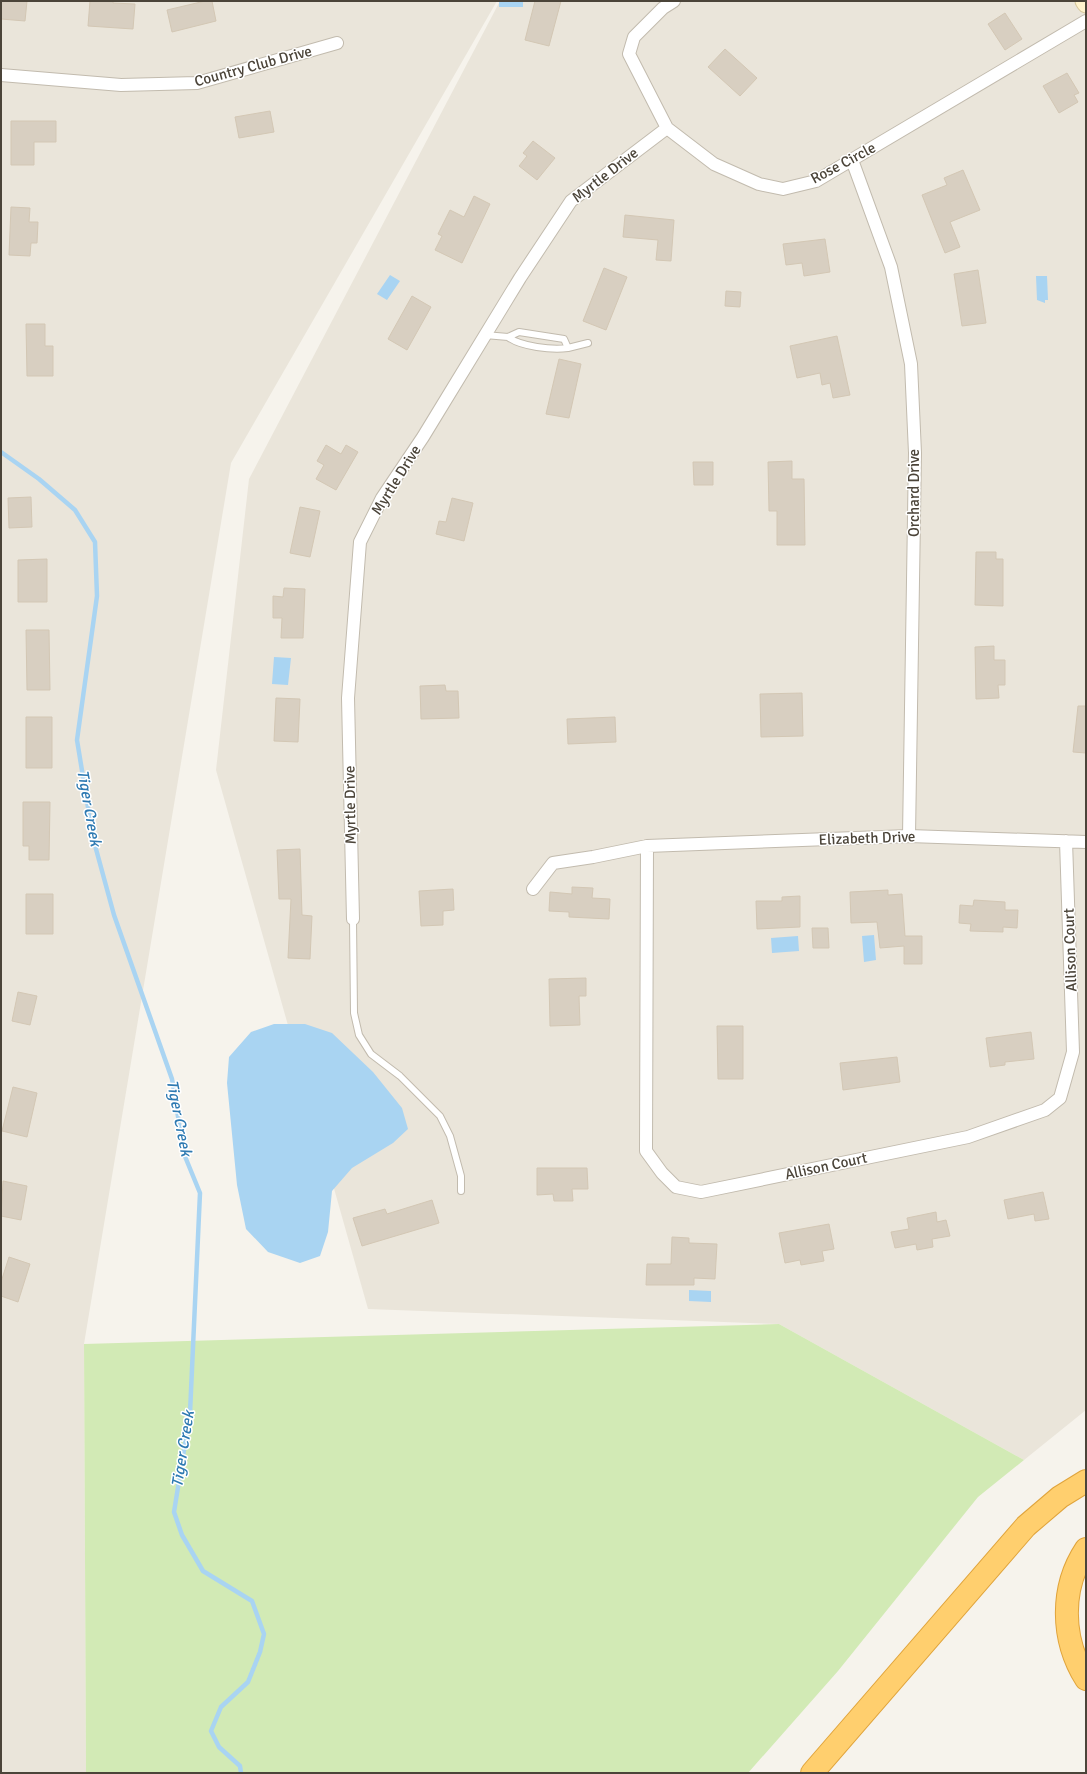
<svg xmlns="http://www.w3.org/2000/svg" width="1087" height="1774" font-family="Signika,sans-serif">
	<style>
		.residential { fill: #eae5da }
		.green { fill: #d2eab5 }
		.water { fill: #a9d4f2 }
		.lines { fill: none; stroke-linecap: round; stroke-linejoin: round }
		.stream { stroke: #a9d4f2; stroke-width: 4.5 }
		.building { fill: #d8cfc1; stroke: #d3c7b4 }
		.lane-casing { stroke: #c2bbae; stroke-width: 8 }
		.street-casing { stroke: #c2bbae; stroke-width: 14 }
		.secondary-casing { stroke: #d6c79b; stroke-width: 19 }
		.highway-casing { stroke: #e0a43c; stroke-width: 24 }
		.lane { stroke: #fff; stroke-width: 6 }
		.street { stroke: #fff; stroke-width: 12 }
		.secondary { stroke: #fff3cd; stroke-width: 17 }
		.highway { stroke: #ffcf6e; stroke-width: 22 }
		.labels { text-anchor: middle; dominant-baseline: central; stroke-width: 3; stroke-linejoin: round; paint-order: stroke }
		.street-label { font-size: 15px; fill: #4b4439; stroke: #fff }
		.water-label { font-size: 16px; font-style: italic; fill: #2e7ab2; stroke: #fff }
	</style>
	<rect width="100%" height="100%" fill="#f6f3ec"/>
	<path class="residential" d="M1 1H497L231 463 84 1344 86 1773H1Z
		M500 1H1086V1410L1024 1460 779 1324 368 1309 216 770 249 479Z"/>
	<path class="green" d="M779 1324 1024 1460 978 1497 838 1671 748 1773H86L84 1344Z"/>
	<path class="water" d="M499 1H523V7H499Z
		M390 275 400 281 387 300 377 294Z
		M1036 276H1047L1048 300H1045V303L1037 300Z
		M274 657 291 658 288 685 272 684Z
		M874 935 876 960 864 962 862 936Z
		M798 936 799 951 772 953 771 938Z
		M274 1024H305L332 1033 373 1072 402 1108 408 1129 393 1143 352 1168 332 1191 328 1232 320 1256 300 1263 268 1252 246 1229 237 1185 227 1083 229 1057 251 1032Z
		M689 1290 711 1291V1302L689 1301Z"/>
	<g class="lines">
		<path class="stream" d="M1 452 39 479 75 510 95 542 97 596 77 740 93 838 114 915 172 1079 184 1154 200 1193 190 1413 174 1512 182 1535 203 1571 252 1601 264 1634 260 1652 248 1682 221 1707 211 1731 219 1747 240 1766 241 1773"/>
	</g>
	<path class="building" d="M1 1H27L25 21 1 19Z
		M90 1H113V3L135 4 133 29 88 26Z
		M205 1H212L216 21 172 32 167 10Z
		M535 1H561L549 46 525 40Z
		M1005 13 1022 39 1005 50 988 24Z
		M725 49 757 78 740 96 708 67Z
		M1067 73 1079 93 1074 95 1078 102 1059 113 1043 86Z
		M270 111 274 132 239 138 235 117Z
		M11 121H56V142H34V165H11Z
		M533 141 555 158 537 180 519 166 527 156 523 153Z
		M963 170 980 210 950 222 960 247 945 253 922 195 947 185 944 178Z
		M474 196 490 204 462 263 435 250 442 236 438 234 450 210 464 217Z
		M11 207 30 208 29 222H38L37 243H31L30 256 9 255Z
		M625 215 674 220 671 261 656 260 658 240 623 237Z
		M825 239 830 272 804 276 802 263 786 265 783 244Z
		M604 268 627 277 606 330 583 321Z
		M978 270 986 323 962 326 954 274Z
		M726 291 741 292 740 307 725 306Z
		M412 296 431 307 407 350 388 339Z
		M26 324H45V346H53V376H27Z
		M837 336 850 395 833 398 830 383 822 385 820 373 797 378 790 346Z
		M559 359 581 364 569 418 546 414Z
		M326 445 341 454 346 445 358 452 336 490 316 479 324 465 317 461Z
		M792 461V479H804L805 545H777V511H769L768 462Z
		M693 462H713V485H694Z
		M31 497 32 527 9 528 8 498Z
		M452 498 473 503 464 541 436 534 439 521 446 522Z
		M300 507 320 511 310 557 290 553Z
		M976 552H996V559H1003V606L975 605Z
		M47 559V602H18V560Z
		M284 588 305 589 303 638H281L282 618H273V596L283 597Z
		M26 630H49L50 690H27Z
		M994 646V660H1005V685H998L999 698 976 699 975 647Z
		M445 685 446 691H458L459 718 421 719 420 686Z
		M802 693 803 736 761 737 760 694Z
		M276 698 300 699 298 742 274 741Z
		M1078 706H1086V753L1073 752Z
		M26 717H52V768H26Z
		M615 717 616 742 568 744 567 719Z
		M23 802H50L49 860H29V846H23Z
		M300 849 302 915 312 916 310 959 288 958 291 899H279L277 850Z
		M572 887 593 888 592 898 610 899 609 919 569 917V912L549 911 550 892 572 894Z
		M453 889 454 910 443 911V925L421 926 419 891Z
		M888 890V895L902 894 905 936H922V964H904V946L880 948 877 922 851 923 850 892Z
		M26 894H53V934H26Z
		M800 896V927L757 929 756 901H782V897Z
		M974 900 1005 902V910H1018L1017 928 1003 927V932L970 931 971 924 959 923 960 905 973 906Z
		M812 928H828L829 948H813Z
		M586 978V996H579L580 1025 550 1026 549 979Z
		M18 992 37 996 30 1025 12 1021Z
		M717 1026H743V1079H718Z
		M1031 1032 1034 1059 1005 1062V1065L990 1067 986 1038Z
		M897 1057 900 1082 843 1090 840 1063Z
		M13 1087 37 1093 27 1137 2 1131Z
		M537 1168H587L588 1189H572L573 1201H554L553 1194 537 1195Z
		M3 1181 27 1186 21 1220 1 1216Z
		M1043 1192 1049 1219 1035 1221 1034 1214 1008 1219 1004 1200Z
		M432 1200 439 1223 362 1246 353 1218 385 1209 387 1214Z
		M936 1212 937 1222 946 1220 950 1236 932 1239 933 1247 917 1250 916 1244 895 1248 891 1232 909 1229 907 1218Z
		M829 1224 834 1249 822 1251 824 1261 801 1265 800 1260 785 1263 779 1233Z
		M672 1237 689 1238V1243L717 1244 715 1279 694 1278V1285H646L647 1264H671Z
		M9 1257 30 1264 18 1302 1 1296V1282Z"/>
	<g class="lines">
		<defs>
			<path id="lane" d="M485 335 508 337 519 332 564 339 568 348C552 350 521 347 508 337
				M568 348 588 343
				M353 919 354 1013 359 1035 371 1054 400 1076 440 1116 450 1136 461 1176V1191"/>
			<path id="street" d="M674 1 663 8 634 37 629 54 667 128 714 164 759 184 783 189 816 181 1086 21
				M1 75 121 85 197 83 337 43
				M852 160 891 267 911 364 915 453 909 836
				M647 846 646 1151 662 1173 676 1187 701 1192 968 1137 1045 1110 1060 1098 1073 1052 1066 841
				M533 889 553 863 593 857 647 846 909 836 1086 842
				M353 919 348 698 360 542 382 498 423 437 520 278 571 201 667 128"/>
			<path id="secondary" d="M1084 1 1086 4"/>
			<path id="highway" d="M1086 1549C1060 1588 1061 1639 1086 1679
				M812 1773 1026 1526 1060 1497 1086 1481"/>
		</defs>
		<use href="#lane" class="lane-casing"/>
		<use href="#street" class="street-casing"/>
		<use href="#secondary" class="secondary-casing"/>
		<use href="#highway" class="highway-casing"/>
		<use href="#lane" class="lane"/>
		<use href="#street" class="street"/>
		<use href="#secondary" class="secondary"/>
		<use href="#highway" class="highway"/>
	</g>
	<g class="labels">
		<g class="street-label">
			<text transform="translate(253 66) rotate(-15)">Country Club Drive</text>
			<text transform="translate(843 163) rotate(-28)">Rose Circle</text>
			<text transform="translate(605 175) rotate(-38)">Myrtle Drive</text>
			<text transform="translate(396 480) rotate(-58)">Myrtle Drive</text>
			<text transform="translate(914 493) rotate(-90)">Orchard Drive</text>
			<text transform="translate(350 805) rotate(-91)">Myrtle Drive</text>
			<text transform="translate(867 838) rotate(-2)">Elizabeth Drive</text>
			<text transform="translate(1070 950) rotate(-92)">Allison Court</text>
			<text transform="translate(826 1166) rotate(-12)">Allison Court</text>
		</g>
		<g class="water-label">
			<text transform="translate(89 808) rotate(80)">Tiger Creek</text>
			<text transform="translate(179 1118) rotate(79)">Tiger Creek</text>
			<text transform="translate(183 1449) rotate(-81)">Tiger Creek</text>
		</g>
	</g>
	<rect width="1087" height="1774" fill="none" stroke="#4b4439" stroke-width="4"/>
</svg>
